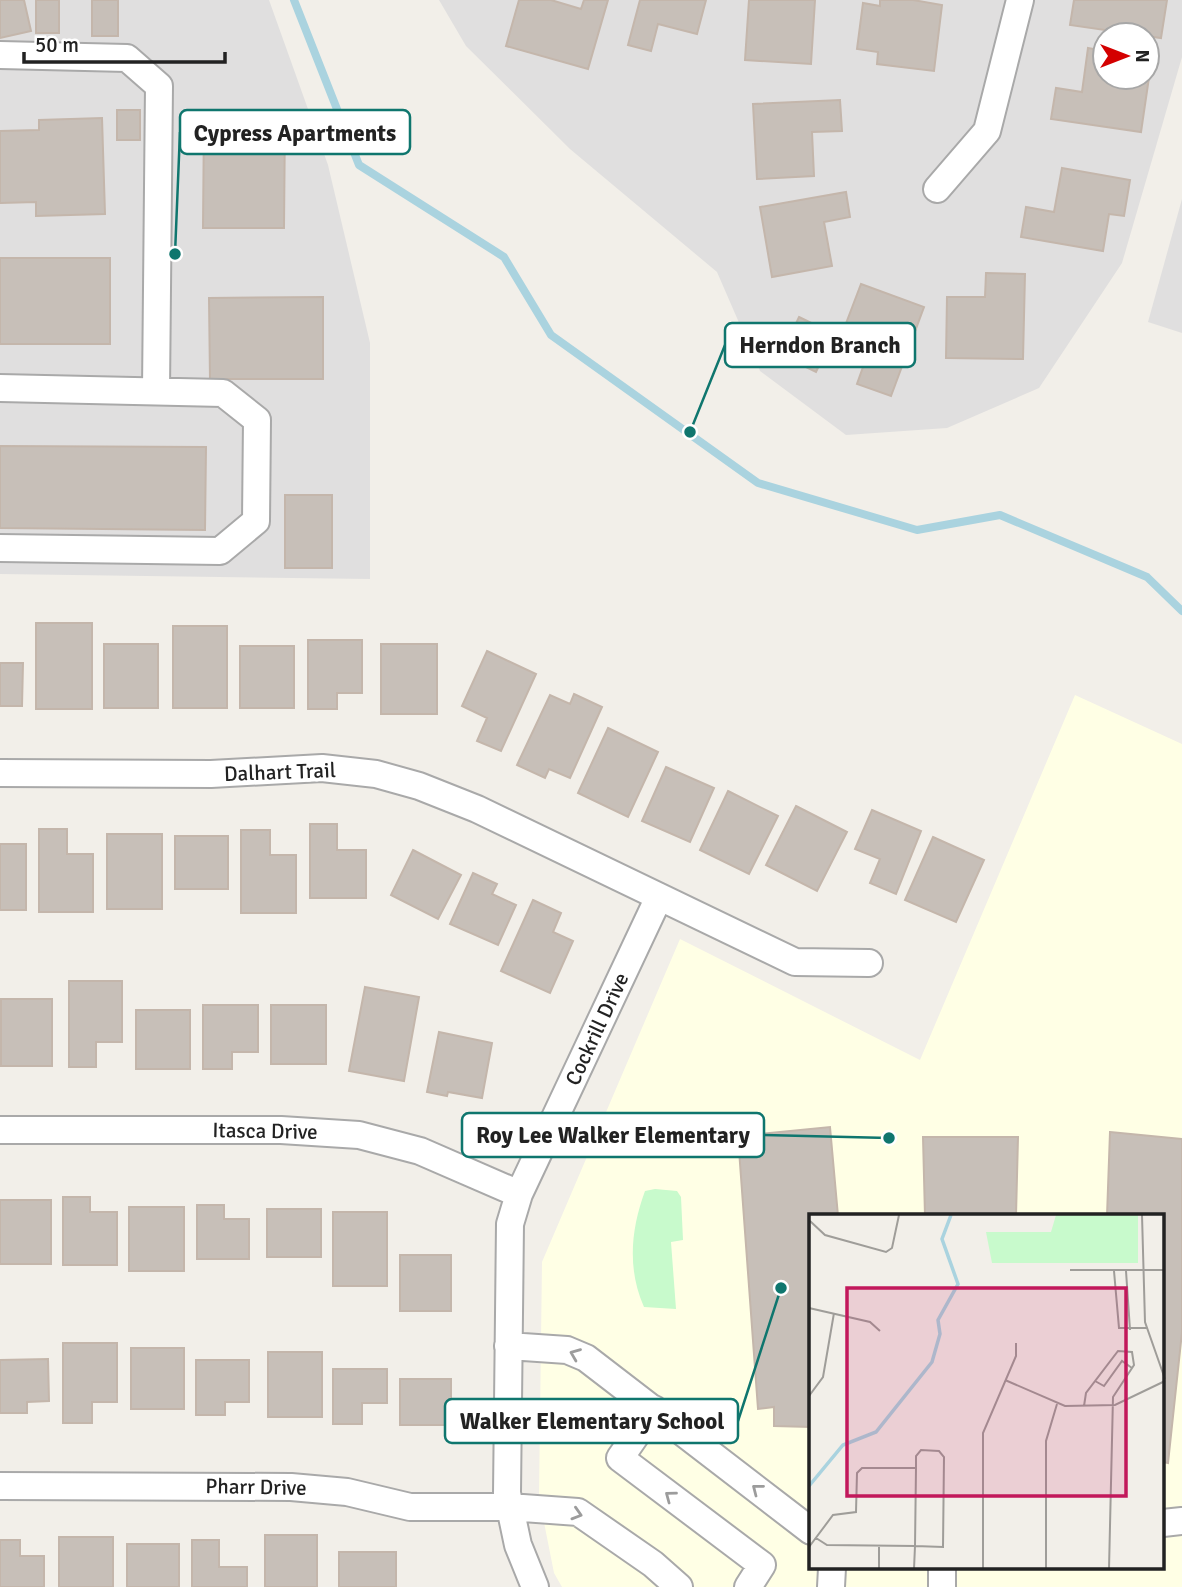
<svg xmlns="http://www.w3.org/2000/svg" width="1182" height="1587" font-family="Signika,sans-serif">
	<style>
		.residential { fill: #e0dfdf; fill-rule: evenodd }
		.education { fill: #ffffe5; fill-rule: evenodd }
		.park { fill: #c8facc }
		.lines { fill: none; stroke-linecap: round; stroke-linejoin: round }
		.stream { stroke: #aad3df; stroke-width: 8 }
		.building { fill: #c7bfb8; stroke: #c4b6ab; stroke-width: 2 }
		.minor-casing { stroke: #a9a9a9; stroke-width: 30 }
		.minor { stroke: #fff; stroke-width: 26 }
		.oneway { stroke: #9c9c9c }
		.labels { text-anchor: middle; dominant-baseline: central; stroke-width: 7; stroke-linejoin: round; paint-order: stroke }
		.street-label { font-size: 21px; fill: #222; stroke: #fff }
		.inset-river { fill: none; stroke: #aad3df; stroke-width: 3.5 }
		.inset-road { fill: none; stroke: #9f9d99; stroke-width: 2 }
		.view { fill: #c2185b; fill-opacity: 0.15; stroke: #c2185b; stroke-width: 3.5 }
		.inset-edge { fill: none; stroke: #222; stroke-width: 3.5 }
		.leader { fill: none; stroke: #0f766e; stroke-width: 2.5 }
		.callout-dot { fill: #0f766e; stroke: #fff; stroke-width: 2.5 }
		.callout { fill: #fff; stroke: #0f766e; stroke-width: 2.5 }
		.callout-label { font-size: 23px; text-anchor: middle; font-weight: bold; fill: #222 }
	</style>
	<rect width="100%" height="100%" fill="#f2efe9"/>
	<path class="residential" d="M0 0H269L328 165 370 343V579L0 574Z
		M439 0H1182V57L1122 263 1039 388 947 428 846 435 760 371 717 272 570 149 466 46ZM1105 35H1147V77H1105Z
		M1182 199V333L1148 322Z"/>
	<path class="education" d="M1075 695 1182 744V1587H562L554 1573 539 1497 542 1262 680 939 920 1060ZM811 1216H1163V1568H811Z"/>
	<path class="park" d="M655 1189 677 1191 681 1197 683 1240 671 1242 676 1309 644 1307C627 1269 631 1229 645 1191Z"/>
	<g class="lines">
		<path class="stream" d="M294 0 359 165 504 257 551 335 758 483 917 530 1000 515 1147 577 1182 611"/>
	</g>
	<path class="building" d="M0 0H24L31 31 0 38Z
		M36 0H59V33H36Z
		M92 0H118V36H92Z
		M519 0H551L581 9 584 0H608L588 69 506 46Z
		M640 0H706L697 34 658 24 651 51 628 45Z
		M749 0H815L811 64 745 60Z
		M880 0H913L942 5 934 71 877 64 878 52 857 49 863 3 880 6Z
		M1074 0H1167L1161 38 1070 25Z
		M1088 48 1105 51V77H1147V57H1152L1141 132 1051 119 1056 88 1082 92Z
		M840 100 842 131 812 132 814 176 757 179 753 104Z
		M117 110H140V140H117Z
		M204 116 285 117 284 228H203Z
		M102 118 105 214 36 216V202L0 203V131L39 130V120Z
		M1062 168 1130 180 1124 216 1109 214 1103 251 1021 237 1026 207 1054 212Z
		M846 192 850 217 824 222 832 266 772 277 760 207Z
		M0 258H110V344H0Z
		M986 273 1025 274 1023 359 946 358 947 297H985Z
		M861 284 924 307 891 396 857 384 868 353 839 342Z
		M323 297V379H210L209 298Z
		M799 317 834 334 816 372 781 355Z
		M0 446 206 447 205 530 0 528Z
		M285 495H332V568H285Z
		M36 623H92V709H36Z
		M173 626H227V708H173Z
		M308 640H362V693H337V709H308Z
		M104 644H158V708H104Z
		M381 644H437V714H381Z
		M240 646H294V708H240Z
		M487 651 536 674 501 751 477 741 487 718 462 706Z
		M0 663H23L22 706H0Z
		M574 694 602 707 570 778 549 769 545 778 517 765 550 695 570 704Z
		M608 728 658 752 628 817 578 793Z
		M666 767 714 788 690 842 642 821Z
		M728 791 778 816 749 874 700 850Z
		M796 806 847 832 817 891 766 865Z
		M872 810 921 831 896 894 870 883 880 859 855 849Z
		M310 824H337V850H366V898H310Z
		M39 829H67V854H93V912H39Z
		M241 830H270V855H296V913H241Z
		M107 834H162V909H107Z
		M175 836H228V889H175Z
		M933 837 984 860 956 922 905 900Z
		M0 844H26V910H0Z
		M413 850 461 875 438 919 391 895Z
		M473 873 497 884 492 894 516 905 498 945 450 924Z
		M533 900 561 913 553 932 573 941 550 993 501 971Z
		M69 981H122V1042H96V1067H69Z
		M365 987 419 997 404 1081 349 1071Z
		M1 999H52V1066H1Z
		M203 1005H258V1052H232V1069H203Z
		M271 1005H326V1064H271Z
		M136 1010H190V1069H136Z
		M439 1032 492 1043 482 1098 448 1092 447 1096 427 1092Z
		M830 1127 838 1216H811V1427L774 1426V1407L758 1409 738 1136Z
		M1110 1132 1182 1139V1332L1168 1463 1163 1462V1216H1107Z
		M923 1137H1018L1016 1216H925Z
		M63 1197H90V1212H117V1265H63Z
		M0 1200H51V1264H0Z
		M197 1205H224V1219H249V1259H197Z
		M129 1207H184V1271H129Z
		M267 1209H321V1257H267Z
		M333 1212H387V1286H333Z
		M400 1255H451V1311H400Z
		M63 1343H117V1402H92V1423H63Z
		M131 1348H184V1409H131Z
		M268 1352H322V1417H268Z
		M48 1359 49 1401 27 1402V1413H0V1360Z
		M196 1360H249V1402H225V1415H196Z
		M333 1369H387V1403H362V1424H333Z
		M400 1379H451V1425H400Z
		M265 1535H317V1587H265Z
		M59 1537H113V1587H59Z
		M0 1540H20V1556H44V1587H0Z
		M192 1540H219V1567H247V1587H192Z
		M127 1544H179V1587H127Z
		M339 1552H396V1587H339Z"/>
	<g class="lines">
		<defs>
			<path id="minor" d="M0 55 127 58 159 86 156 390
				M937 189 987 131 1020 0
				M0 388 223 393 257 420 256 521 220 551 0 548
				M0 773 211 774 322 768 376 774 419 786 477 809 795 962 869 963
				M0 1130H281L359 1135 420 1151 519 1194
				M508 1346 567 1350 586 1358 811 1531
				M654 1409 620 1458 762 1565 748 1587
				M0 1486 291 1487 347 1492 410 1507H509L578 1512 653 1564 679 1587
				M1163 1523 1182 1521
				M942 1568V1587
				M535 1587 518 1545 507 1493 510 1224 519 1194 659 897
				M831 1587 832 1568"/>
		</defs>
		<use href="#minor" class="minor-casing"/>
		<use href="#minor" class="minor"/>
	</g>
	<defs><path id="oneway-chevron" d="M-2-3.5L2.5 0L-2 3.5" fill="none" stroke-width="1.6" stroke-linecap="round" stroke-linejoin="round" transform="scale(1.75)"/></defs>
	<g class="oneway">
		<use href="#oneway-chevron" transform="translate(575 1354) rotate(-158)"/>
		<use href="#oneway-chevron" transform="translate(757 1489) rotate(-142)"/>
		<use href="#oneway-chevron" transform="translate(670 1496) rotate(-143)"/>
		<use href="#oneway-chevron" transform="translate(577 1514) rotate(17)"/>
	</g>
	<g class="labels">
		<g class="street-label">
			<text transform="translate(280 772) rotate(-2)">Dalhart Trail</text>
			<text transform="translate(597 1029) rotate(-65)">Cockrill Drive</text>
			<text transform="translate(265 1131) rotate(1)">Itasca Drive</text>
			<text transform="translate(256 1487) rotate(1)">Pharr Drive</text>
		</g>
	</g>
	<g transform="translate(809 1214)">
		<rect width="355" height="355" fill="#f2efe9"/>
		<path d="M247 1H329V49H183L177 18H242Z" fill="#c8facc"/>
		<path class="inset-river" d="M0 272 34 231 67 218 123 148 131 120 129 106 149 70 133 25 142 1"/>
		<path class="inset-road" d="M333 1 336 108 356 165M1 7 16 21 77 38 83 34 90 1M261 56H356M305 57 310 114H338M317 57 321 116M0 94 61 108 71 117M196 166 256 192 306 191 356 167M286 167 295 172 313 147 323 154M0 182 14 163 25 99M275 192 277 179 309 137 323 138 325 151 304 183 300 355M7 324 18 331 106 332 134 333 135 243 130 237 112 236 107 242V254L106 332 105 355M0 333 24 301 47 298 48 259 53 254H106M70 355V332M174 355V219L207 142V129M237 355V227L248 190"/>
		<path class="view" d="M38 74H317V282H38Z"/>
		<rect width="355" height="355" class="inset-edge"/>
	</g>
	<path class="leader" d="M175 254L180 132M690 432L725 345M889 1138L764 1135M781 1288L738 1421"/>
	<g class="callout-dot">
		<circle cx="175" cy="254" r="7"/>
		<circle cx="690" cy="432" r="7"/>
		<circle cx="889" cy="1138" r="7"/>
		<circle cx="781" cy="1288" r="7"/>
	</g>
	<g class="callout">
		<rect x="180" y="110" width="230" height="44" rx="7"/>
		<rect x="725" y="323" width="190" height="44" rx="7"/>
		<rect x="462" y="1113" width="302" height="44" rx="7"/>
		<rect x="445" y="1399" width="293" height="44" rx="7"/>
	</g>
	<g class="callout-label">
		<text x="295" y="141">Cypress Apartments</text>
		<text x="820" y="353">Herndon Branch</text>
		<text x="613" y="1143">Roy Lee Walker Elementary</text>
		<text x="592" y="1429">Walker Elementary School</text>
	</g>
	<g transform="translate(1126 56) rotate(90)"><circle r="33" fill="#ffffff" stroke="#a7a7a7" stroke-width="2"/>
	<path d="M0-5L12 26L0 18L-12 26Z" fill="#d40000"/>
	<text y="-10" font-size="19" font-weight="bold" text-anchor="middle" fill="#222222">N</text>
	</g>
	<path d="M24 52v10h201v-10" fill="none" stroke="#222222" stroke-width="3.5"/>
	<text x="35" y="52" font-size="21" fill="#222222" stroke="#ffffff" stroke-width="5" paint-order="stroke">50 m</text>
</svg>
